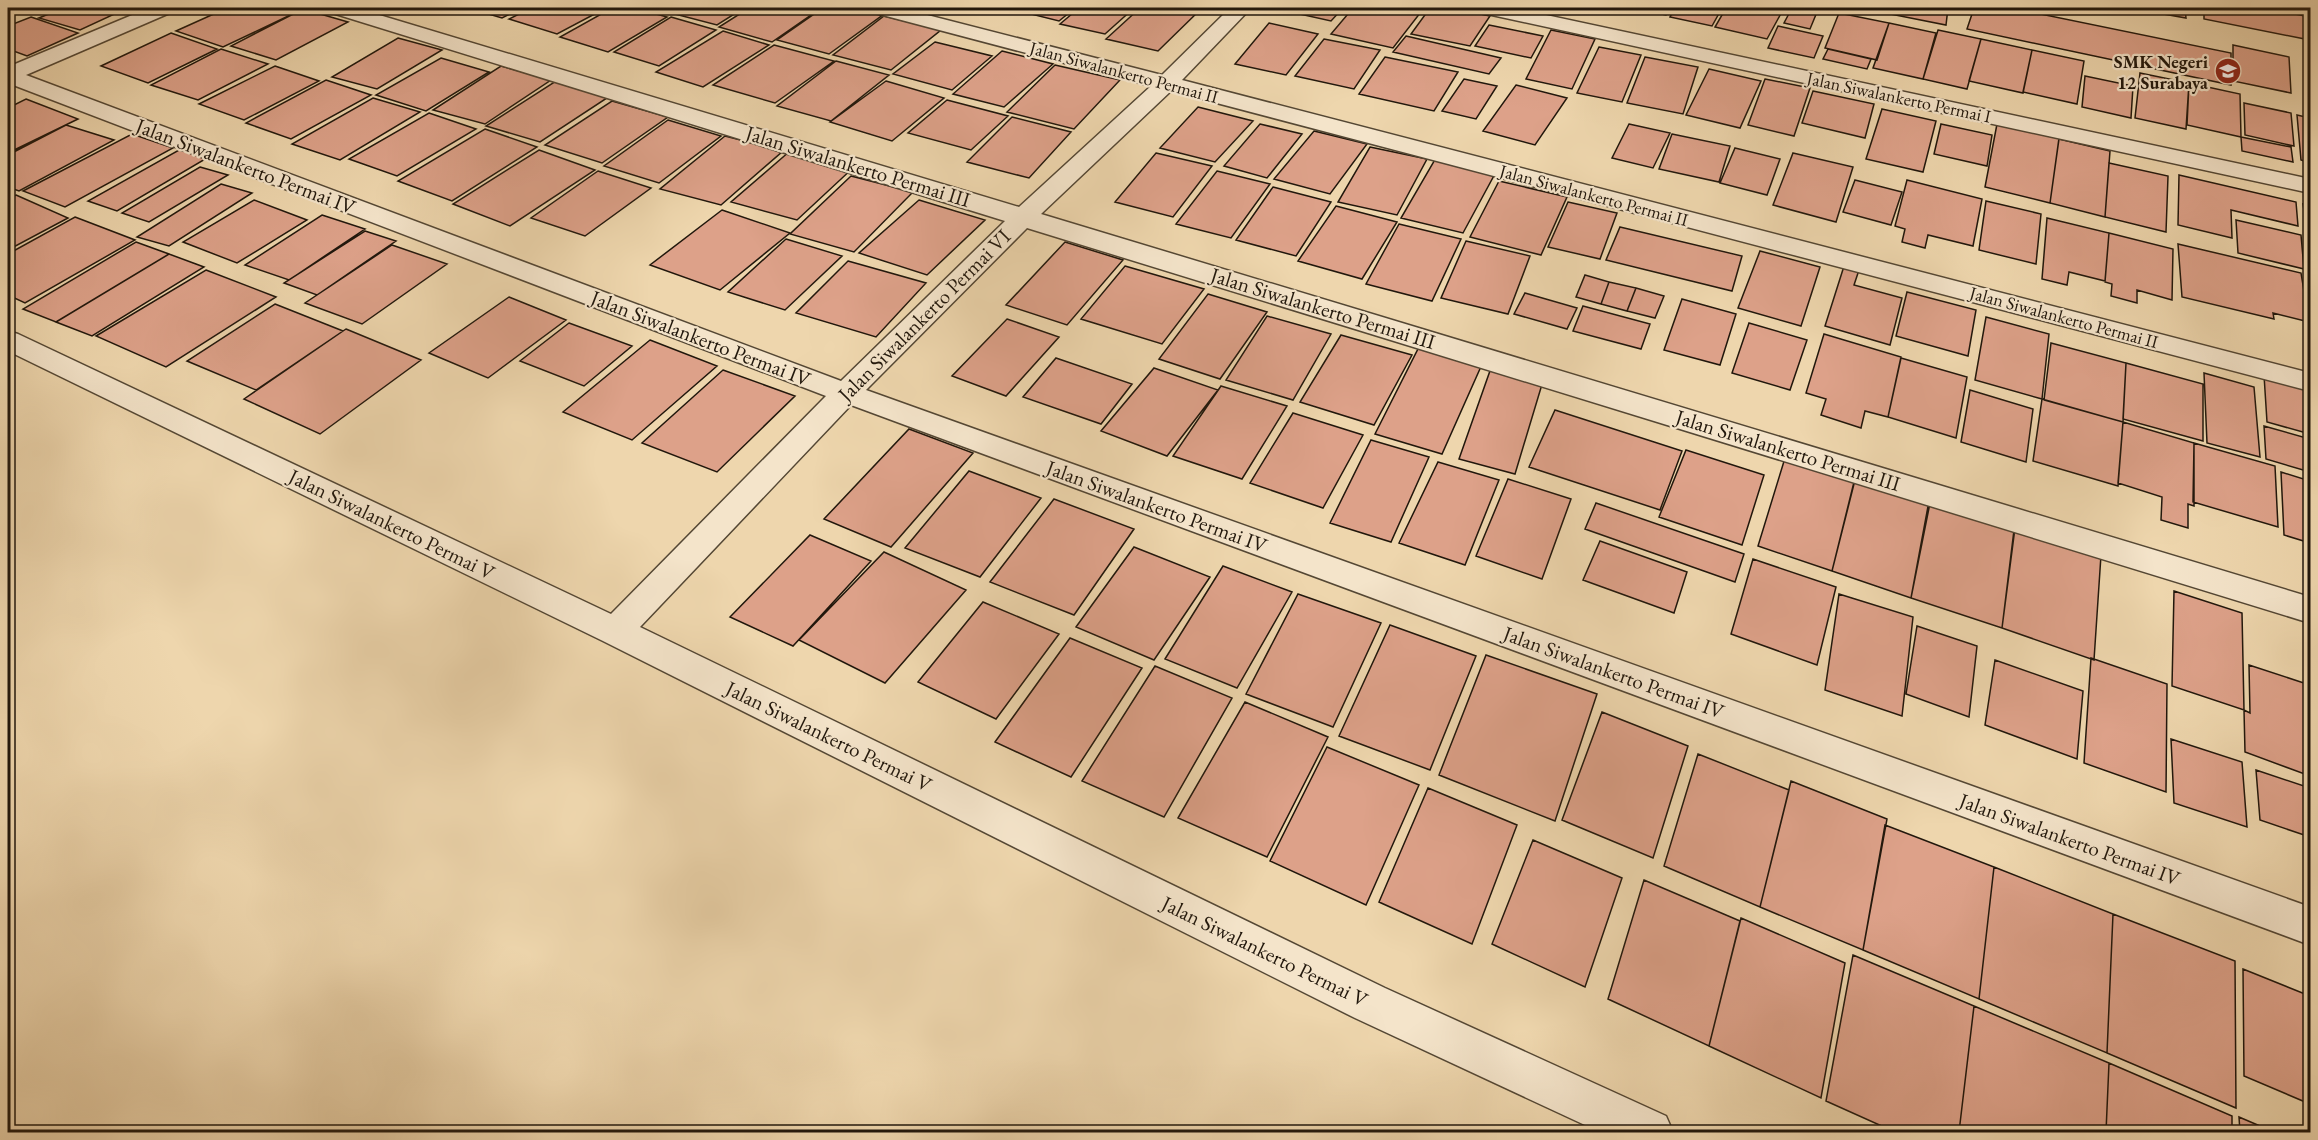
<svg xmlns="http://www.w3.org/2000/svg" width="2318" height="1140" font-family="'EB Garamond',serif">
	<style>
		.building { fill: #dda189; stroke: #21170c; stroke-width: 1.5 }
		.lines { fill: none; stroke-linecap: round; stroke-linejoin: round }
		.minor-casing { stroke: #544734; stroke-width: 3 }
		.minor { fill: #f4e4ca; fill-rule: evenodd }
		.labels { text-anchor: middle; dominant-baseline: central; stroke-width: 4.5; stroke-linejoin: round; paint-order: stroke }
		.far-poi-label { font-size: 18px; font-weight: bold; fill: #21170c; stroke: #f4e4ca; text-anchor: end }
		.far-street-label { font-size: 18px; fill: #21170c; stroke: #f4e4ca }
		.street-label { font-size: 21px; fill: #21170c; stroke: #f4e4ca }
	</style>
	<rect width="100%" height="100%" fill="#eed6ad"/>
	<filter id="stains"><feTurbulence type="fractalNoise" baseFrequency=".00333" numOctaves="4"/><feColorMatrix values="0 0 0 0 .2 0 0 0 0 .09 0 0 0 0 .02 0 0 0 .5 -.17"/></filter>
	<radialGradient id="worn" r=".72"><stop offset=".6" stop-color="#630" stop-opacity="0"/><stop offset="1" stop-color="#630" stop-opacity=".3"/></radialGradient>
	<path class="building" d="M63 8H109L121 11 80 30 39 18Z
		M227 8H299L303 9 223 47 176 31Z
		M468 8H522L502 18Z
		M531 8H606L557 34 509 19Z
		M612 8H635L667 17 608 52 560 37Z
		M680 8H744L717 25 671 13Z
		M749 8H821L772 42 719 27Z
		M823 8H858L884 14 829 54 777 40Z
		M1024 8H1075L1059 21 1019 11Z
		M1079 8H1134L1105 34 1060 24Z
		M1140 8H1202L1158 51 1106 39Z
		M1284 8H1343L1331 21 1282 10Z
		M1353 8H1424L1393 48 1331 34Z
		M1430 8H1452L1490 16 1470 46 1411 34Z
		M1630 8H1670L1666 15Z
		M1675 8H1722L1712 26 1670 17Z
		M1726 8H1784L1767 39 1715 27Z
		M1792 8 1817 12 1810 29 1784 23Z
		M1881 8H1948L1946 25 1880 12Z
		M1974 8H2011L2231 53V85L1967 29Z
		M2130 8H2185L2186 18Z
		M2204 8H2264L2310 17V40L2204 19Z
		M303 9 348 22 276 60 231 46Z
		M1839 13 1889 23 1877 60 1825 48Z
		M884 16 941 30 891 70 833 55Z
		M31 17 78 33 27 56 8 49V26Z
		M671 17 716 30 659 66 614 52Z
		M1269 23 1318 34 1286 75 1235 64Z
		M1889 23 1936 33 1923 79 1873 68Z
		M1489 25 1543 36 1531 58 1475 46Z
		M1778 26 1823 36 1814 58 1768 48Z
		M1551 30 1595 39 1572 89 1526 79Z
		M1938 30 1981 39 1967 89 1923 79Z
		M723 31 769 45 703 87 656 72Z
		M171 33 217 49 148 83 101 66Z
		M1406 36 1501 58 1489 74 1393 52Z
		M398 38 442 50 377 89 332 77Z
		M1324 39 1380 50 1354 89 1295 76Z
		M1981 39 2032 50 2023 93 1969 81Z
		M935 42 992 56 952 90 893 74Z
		M774 45 834 61 775 103 713 85Z
		M2233 45 2289 57 2291 93 2233 81Z
		M1599 47 1641 55 1622 102 1577 93Z
		M221 49 268 64 198 100 151 85Z
		M1828 49 1871 59 1867 69 1823 59Z
		M2032 50 2084 61 2077 104 2023 92Z
		M1002 51 1053 64 1004 107 953 94Z
		M1385 57 1458 72 1434 111 1359 94Z
		M1645 57 1698 67 1683 114 1627 103Z
		M441 58 489 72 426 111 376 95Z
		M836 61 889 75 831 121 777 106Z
		M1055 65 1120 80 1074 129 1007 112Z
		M275 66 319 81 244 120 199 104Z
		M501 66 551 80 485 124 433 110Z
		M1709 69 1761 81 1740 128 1686 115Z
		M2140 73 2189 83 2186 129 2135 118Z
		M2085 76 2133 86 2131 118 2082 107Z
		M1464 79 1497 86 1476 119 1442 111Z
		M1765 79 1810 88 1794 136 1748 125Z
		M326 80 371 95 291 139 246 123Z
		M556 81 610 96 540 142 486 126Z
		M886 81 944 98 892 141 830 122Z
		M2189 83 2240 94 2241 137 2187 125Z
		M1516 85 1567 98 1535 145 1483 131Z
		M1813 91 1874 104 1865 138 1802 123Z
		M373 98 420 112 340 160 292 144Z
		M26 99 78 119 8 153V108Z
		M947 100 1008 116 971 150 908 133Z
		M612 101 668 117 602 163 545 145Z
		M2244 103 2291 113 2294 146 2245 135Z
		M1198 107 1253 121 1215 162 1160 148Z
		M1882 109 1936 121 1923 172 1866 159Z
		M429 113 476 129 397 176 349 159Z
		M2297 115 2310 118V163L2301 160Z
		M1012 117 1071 132 1029 178 967 162Z
		M668 120 721 136 659 183 604 166Z
		M1260 124 1302 134 1267 178 1224 166Z
		M1629 124 1670 133 1653 168 1612 158Z
		M1941 124 1992 135 1987 166 1934 154Z
		M1997 124 2059 138 2050 203 1985 187Z
		M66 125 114 140 19 191 8 187V155Z
		M485 129 537 147 452 201 398 181Z
		M1314 131 1367 144 1330 194 1274 179Z
		M132 134 173 148 65 207 23 191Z
		M1672 134 1730 146 1719 182 1659 169Z
		M725 136 783 151 721 205 660 189Z
		M2241 137 2291 147 2293 162 2242 151Z
		M2059 139 2110 151 2105 217 2050 203Z
		M1370 147 1427 159 1397 215 1338 202Z
		M1735 148 1780 159 1767 195 1720 183Z
		M179 150 207 158 117 211 88 201Z
		M539 150 595 170 510 226 453 204Z
		M790 151 854 167 797 220 731 202Z
		M1156 153 1212 166 1173 217 1115 202Z
		M1793 153 1853 167 1836 222 1773 205Z
		M1437 156 1497 170 1463 233 1401 218Z
		M2109 163 2168 176 2166 232 2105 217Z
		M200 167 228 175 149 222 122 213Z
		M598 171 651 188 585 236 531 218Z
		M1217 171 1270 184 1231 238 1176 224Z
		M2179 175 2296 202 2298 226 2231 210 2232 238 2178 225Z
		M851 176 913 192 854 252 790 234Z
		M1855 180 1902 192 1891 225 1843 212Z
		M1907 180 1982 199 1973 246 1928 235 1925 248 1902 242 1905 229 1895 226Z
		M1499 181 1567 197 1541 255 1470 237Z
		M221 184 252 193 169 246 137 237Z
		M1273 187 1331 202 1296 256 1236 240Z
		M16 195 68 218 8 250V199Z
		M254 200 307 220 237 263 183 242Z
		M919 200 985 220 927 275 859 253Z
		M1986 201 2041 214 2036 264 1979 250Z
		M1568 202 1617 213 1600 259 1548 247Z
		M2303 204 2310 206V237L2308 236Z
		M1336 206 1397 222 1362 279 1298 261Z
		M722 210 790 233 720 290 650 265Z
		M322 215 365 229 289 280 245 265Z
		M75 217 135 240 25 303 8 295V254Z
		M2047 218 2109 233 2105 281 2069 272 2067 285 2042 279Z
		M2236 220 2301 235 2304 269 2238 253Z
		M1399 224 1461 239 1432 301 1366 284Z
		M1620 227 1742 256 1732 291 1606 260Z
		M365 231 396 241 317 295 284 283Z
		M2109 233 2173 249 2172 300 2137 290V303L2111 296 2112 284 2105 282Z
		M786 239 842 256 785 310 728 292Z
		M1466 241 1530 256 1508 314 1441 298Z
		M136 242 169 254 56 322 23 309Z
		M1065 242 1123 260 1067 325 1006 305Z
		M2178 244 2301 273 2309 322 2273 313 2274 319 2182 297Z
		M392 245 447 264 362 324 305 303Z
		M1760 251 1820 267 1801 326 1738 308Z
		M169 254 204 267 92 336 56 322Z
		M848 261 926 283 876 337 796 313Z
		M1845 263 1860 267 1854 285 1902 298 1890 345 1825 326Z
		M1125 266 1204 289 1162 344 1081 319Z
		M206 270 276 297 166 367 96 336Z
		M1585 275 1609 282 1601 304 1576 297Z
		M1609 282 1636 288 1627 311 1601 304Z
		M1636 288 1664 296 1655 318 1627 311Z
		M1907 292 1976 310 1968 356 1896 336Z
		M1525 293 1577 308 1567 329 1514 314Z
		M1208 294 1267 312 1220 379 1159 359Z
		M509 297 566 320 488 378 429 353Z
		M1682 299 1736 314 1720 365 1664 350Z
		M275 304 343 331 256 390 187 361Z
		M1583 306 1650 324 1641 349 1573 331Z
		M1267 316 1331 334 1293 400 1226 380Z
		M1986 317 2049 334 2042 399 1975 380Z
		M1007 319 1059 337 1006 396 952 376Z
		M569 323 632 346 584 386 520 361Z
		M1749 323 1807 340 1790 390 1732 373Z
		M346 329 421 360 320 434 244 399Z
		M1824 334 1901 357 1888 417 1865 411 1861 428 1821 415 1826 399 1806 393Z
		M1341 335 1412 355 1374 425 1300 402Z
		M650 340 717 366 632 440 563 412Z
		M2051 343 2126 363 2123 422 2044 400Z
		M1420 345 1483 362 1442 454 1375 434Z
		M1056 358 1132 384 1101 424 1023 397Z
		M1901 358 1967 377 1956 438 1888 417Z
		M2126 363 2203 384V441L2123 419Z
		M1154 368 1218 390 1167 456 1101 431Z
		M1491 368 1543 381 1515 474 1459 459Z
		M723 370 795 396 717 472 642 443Z
		M2204 373 2254 387 2260 457 2207 443Z
		M2264 375 2310 387V434L2267 422Z
		M1221 386 1287 406 1242 479 1173 456Z
		M1970 390 2033 409 2026 462 1961 442Z
		M2042 399 2123 422 2118 486 2033 461Z
		M1555 410 1682 451 1660 510 1529 467Z
		M1293 413 1363 435 1323 508 1250 483Z
		M2123 422 2194 443V506L2188 504V528L2161 520 2162 497 2118 483Z
		M2264 426 2310 439V472L2266 459Z
		M909 429 973 453 891 547 824 519Z
		M1371 440 1429 457 1391 542 1330 523Z
		M2194 443 2275 466 2278 527 2193 502Z
		M1686 450 1764 475 1742 545 1659 517Z
		M1785 458 1855 480 1832 571 1758 546Z
		M1438 462 1499 480 1465 565 1399 543Z
		M969 471 1041 498 980 577 905 548Z
		M2281 472 2310 481V543L2284 535Z
		M1855 478 1929 501 1911 598 1832 571Z
		M1508 479 1571 499 1542 579 1476 556Z
		M1054 499 1134 529 1074 615 990 582Z
		M1596 503 1744 554 1735 582 1585 529Z
		M1930 503 2014 530 2002 628 1911 598Z
		M2015 528 2101 555 2094 660 2002 628Z
		M810 535 871 561 793 646 730 617Z
		M1600 541 1687 572 1674 613 1583 580Z
		M1134 547 1210 577 1154 660 1076 627Z
		M884 552 966 590 885 683 799 640Z
		M1753 559 1836 587 1817 665 1731 634Z
		M1223 566 1292 592 1237 688 1165 659Z
		M2174 591 2242 613 2244 710 2172 686Z
		M1298 594 1381 623 1333 727 1246 694Z
		M1839 594 1913 617 1902 716 1825 690Z
		M983 602 1059 634 996 719 918 682Z
		M1390 625 1476 656 1430 770 1339 736Z
		M1917 626 1977 646 1969 717 1906 694Z
		M1070 638 1142 668 1071 777 995 742Z
		M1486 655 1597 694 1555 821 1439 775Z
		M2091 658 2167 684 2166 792 2084 763Z
		M1995 660 2083 691 2077 759 1985 725Z
		M2249 665 2310 685V776L2245 752 2244 710 2250 713Z
		M1155 666 1232 698 1164 817 1082 781Z
		M1245 702 1328 737 1267 857 1178 818Z
		M1602 712 1688 746 1653 858 1562 820Z
		M2171 739 2242 762 2247 827 2174 803Z
		M1327 747 1419 785 1366 905 1270 861Z
		M1698 754 1789 790 1760 907 1664 866Z
		M2256 770 2310 788V837L2260 820Z
		M1791 781 1887 819 1863 950 1760 907Z
		M1428 788 1517 825 1472 944 1379 902Z
		M1885 825 1994 867 1979 999 1863 950Z
		M1533 840 1622 878 1585 987 1492 944Z
		M1994 867 2113 914 2107 1053 1979 999Z
		M1644 880 1740 921 1709 1046 1608 999Z
		M2113 914 2235 961 2236 1108 2107 1053Z
		M1741 918 1845 963 1821 1098 1709 1046Z
		M1853 955 1974 1006 1959 1132H1895L1826 1101Z
		M2243 969 2310 996V1104L2244 1076Z
		M1974 1006 2109 1063 2106 1132H1959Z
		M2109 1063 2232 1116V1132H2106Z
		M2239 1117 2274 1132H2240Z"/>
	<g class="lines">
		<defs>
			<path id="minor" d="M149 8H175L172 12 26 75 841 381 1005 221 329 12 326 8H356L1019 207 1151 86 871 12 868 8H900L1162 75 1230 8H1251L1182 80 2310 373V391L1171 91 1041 214 2310 597V623L1027 228 866 390 2310 907V945L851 405 640 627 1385 988 1666 1116 1673 1132H1600L1355 1018 603 641 8 351V331L18 334 611 614 826 396 8 83V67Z
				M1477 8H1513L2310 179V193L1487 14 1480 12Z"/>
		</defs>
		<use href="#minor" class="minor-casing"/>
		<use href="#minor" class="minor"/>
	</g>
	<defs>
		<symbol id="school-disc" viewBox="-11 -11 22 22"><circle r="9.5" fill="#8f2418" stroke="#f4e4ca"/><path d="M0-5L7-2L0 1L-7-2ZM-4 1L0 2.5L4 1V4Q0 6-4 4Z" fill="#fff"/></symbol>
	</defs>
	<g fill-rule="evenodd">
		<use href="#school-disc" x="2213" y="56" width="30" height="30"/>
	</g>
	<g class="labels">
		<g class="far-poi-label">
			<text x="2208" y="61">SMK Negeri<tspan x="2208" dy="21">12 Surabaya</tspan></text>
		</g>
		<g class="far-street-label">
			<text transform="translate(1124 72) rotate(15)">Jalan Siwalankerto Permai II</text>
			<text transform="translate(1899 97) rotate(12)">Jalan Siwalankerto Permai I</text>
			<text transform="translate(1594 195) rotate(15)">Jalan Siwalankerto Permai II</text>
			<text transform="translate(2064 317) rotate(15)">Jalan Siwalankerto Permai II</text>
		</g>
		<g class="street-label">
			<text transform="translate(246 166) rotate(21)">Jalan Siwalankerto Permai IV</text>
			<text transform="translate(858 166) rotate(17)">Jalan Siwalankerto Permai III</text>
			<text transform="translate(1323 308) rotate(17)">Jalan Siwalankerto Permai III</text>
			<text transform="translate(924 315) rotate(-45)">Jalan Siwalankerto Permai VI</text>
			<text transform="translate(701 338) rotate(21)">Jalan Siwalankerto Permai IV</text>
			<text transform="translate(1788 450) rotate(17)">Jalan Siwalankerto Permai III</text>
			<text transform="translate(1157 506) rotate(20)">Jalan Siwalankerto Permai IV</text>
			<text transform="translate(392 524) rotate(26)">Jalan Siwalankerto Permai V</text>
			<text transform="translate(1614 672) rotate(20)">Jalan Siwalankerto Permai IV</text>
			<text transform="translate(829 736) rotate(26)">Jalan Siwalankerto Permai V</text>
			<text transform="translate(2070 839) rotate(20)">Jalan Siwalankerto Permai IV</text>
			<text transform="translate(1265 951) rotate(26)">Jalan Siwalankerto Permai V</text>
		</g>
	</g>
	<rect width="2318" height="1140" fill="none" stroke="#eed6ad" stroke-width="30"/>
	<rect x="9" y="9" width="2300" height="1122" fill="none" stroke="#21170c" stroke-width="3"/>
	<rect x="15" y="15" width="2288" height="1110" fill="none" stroke="#21170c" stroke-width="1.5"/>
	<rect width="100%" height="100%" filter="url(#stains)"/>
	<rect width="100%" height="100%" fill="url(#worn)"/>
</svg>
